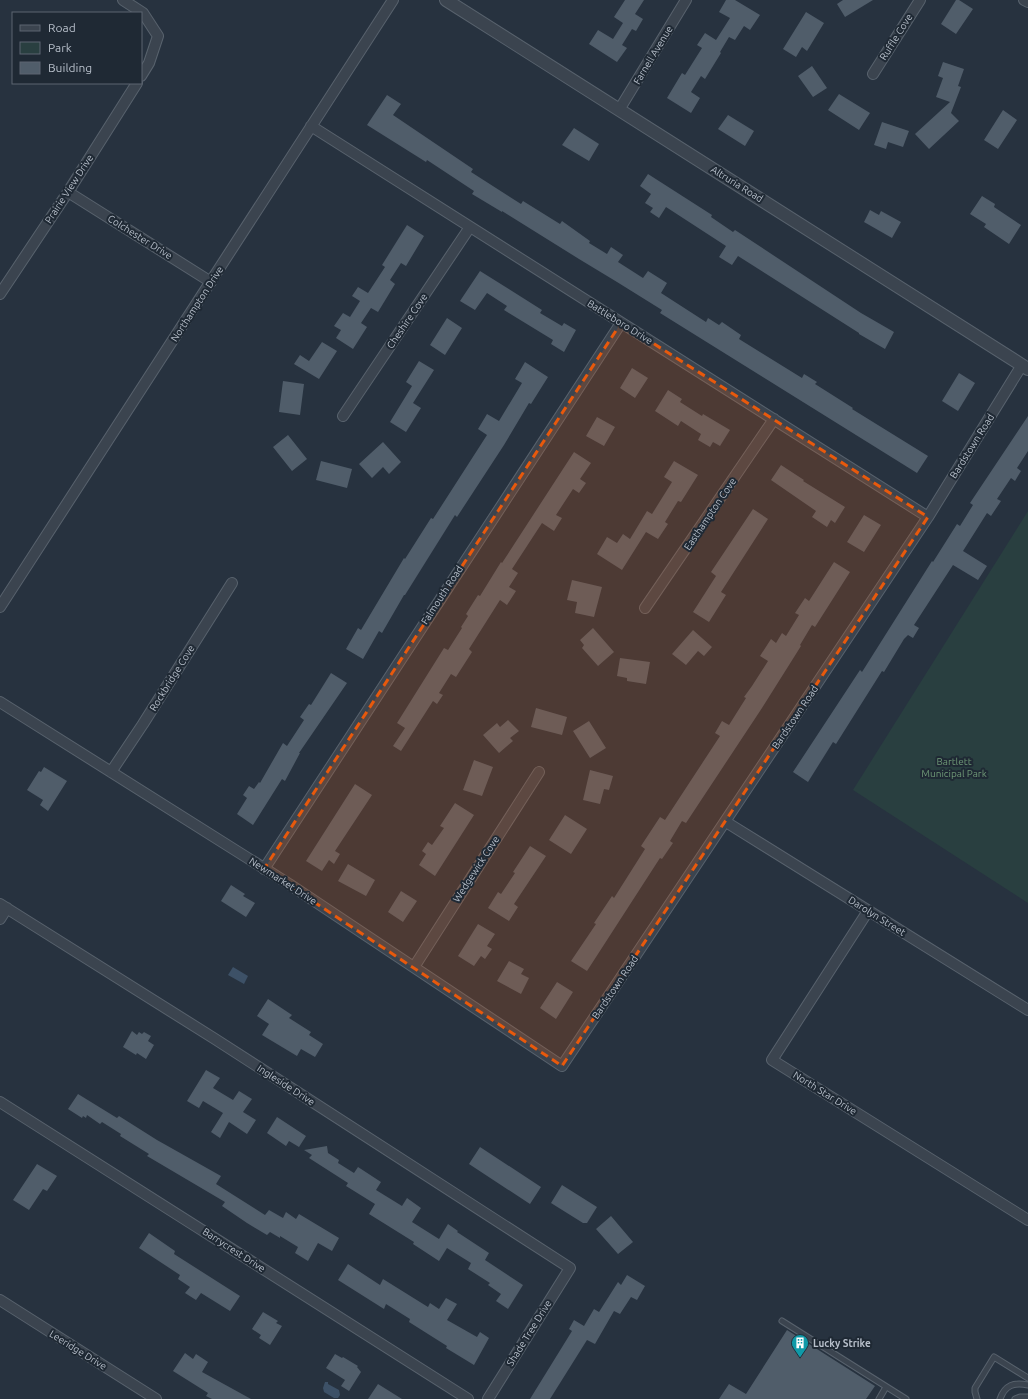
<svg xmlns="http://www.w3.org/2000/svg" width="1028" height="1399" font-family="Ubuntu,sans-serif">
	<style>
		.green { fill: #293f40 }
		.water { fill: #3d5167 }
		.building { fill: #505d6a }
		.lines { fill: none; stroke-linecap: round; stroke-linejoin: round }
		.service-casing { stroke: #58626d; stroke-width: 7 }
		.minor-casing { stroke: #58626d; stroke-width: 12 }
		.tertiary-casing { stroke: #58626d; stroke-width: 14 }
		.service { stroke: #3b444f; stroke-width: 5 }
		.minor { stroke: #3b444f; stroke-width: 10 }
		.tertiary { stroke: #3b444f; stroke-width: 12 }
		.marked { fill: #e8590c; fill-opacity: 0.2; stroke: #e8590c; stroke-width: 3; stroke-dasharray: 8 5; stroke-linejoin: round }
		.labels { text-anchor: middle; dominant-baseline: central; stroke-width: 4; stroke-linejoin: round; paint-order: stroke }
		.street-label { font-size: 10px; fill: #b7bfca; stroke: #1f2934 }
		.park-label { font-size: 10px; fill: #6f9977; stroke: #1f2934 }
		.poi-label { font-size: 10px; font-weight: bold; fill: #b7bfca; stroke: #1f2934; text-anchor: start }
	</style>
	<rect width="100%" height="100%" fill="#27323f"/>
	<path class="green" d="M1028 511V903L853 790Z"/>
	<path class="water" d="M233 967 248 976 244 984 228 975Z
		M325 1382H328V1384L339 1390 340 1395 338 1398H334L324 1392 323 1388Z"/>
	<path class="building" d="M625 0H644L635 14 643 19 636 31 632 29 622 45 627 48 617 62 589 44 598 30 613 39 623 23 614 17Z
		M726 0H735L760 15 750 30 744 26 735 40 729 37 720 52 721 53 705 79 701 76 691 92 700 98 691 113 667 98 682 73 685 75 702 48 697 45 705 33 716 40 730 18 719 12Z
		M843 0H873L845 17 837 4Z
		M956 0H959L973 9 956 34 941 24Z
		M806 12 824 23 807 51 802 47 796 57 783 49Z
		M943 62 964 69 958 86 961 87 951 113 959 121 929 149 915 134 950 102 936 97 943 78 938 76Z
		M812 66 827 88 813 97 798 76Z
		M839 94 870 113 859 130 828 110Z
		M387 95 401 104 393 115 473 169 471 172 521 204 523 201 560 224 562 221 590 241 589 243 607 254 611 247 623 255 618 262 643 278 648 271 667 283 661 293 706 322 708 318 719 325 722 322 741 335 739 339 802 378 804 374 817 382 815 384 853 408 852 409 928 456 917 473 660 313 662 310 617 282 579 259 502 211V212L472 194 474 191 427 160 426 162 367 125Z
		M1003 110 1017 120 998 149 984 140Z
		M728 115 754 131 745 146 718 129Z
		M882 122 909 131 903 147 888 142 886 149 874 145Z
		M574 128 599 144 589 161 562 145Z
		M648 174 712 215 711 217 733 232 735 230 861 313 894 332 885 349 859 334V333L738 256 732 265 719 257 726 246 666 207 659 218 650 212 653 208 645 203 651 194 640 186Z
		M982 196 995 204 994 207 1021 225 1009 244 984 227 986 224 970 214Z
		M870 210 879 215 881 211 901 222 892 238 864 222Z
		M407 225 424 236 406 266 401 263 390 280 395 284 378 312 371 308 361 323 367 327 353 349 336 338 341 330 334 326 343 313 350 317 360 301 352 296 358 287 368 293 385 267 382 265Z
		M480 271 542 310 540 313 562 326 564 323 576 330 564 352 551 344 553 340 504 310 507 306 487 293 475 310 460 301Z
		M447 318 462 328 445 355 430 345Z
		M322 342 337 351 319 379 294 364 300 355 309 361Z
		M419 361 434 370 413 403 421 408 406 432 390 422 412 386 406 382Z
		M525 362 548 377 531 404 529 403 504 445 457 517 455 515 405 595H404L382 633 379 631 363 659 346 649 358 628 361 630 404 558 405 559 431 518 433 519 487 435 478 429 487 414 499 421 522 383 515 379Z
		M632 368 648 378 635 398 620 388Z
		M959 373 975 383 958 411 942 401Z
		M283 381 304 384 300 415 279 412Z
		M668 390 682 399 680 402 702 416 703 414 730 430 720 446 713 442 710 447 698 440 701 434 681 421 678 426 655 411Z
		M1028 416V451L1017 468 1021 471 1015 481 1011 478 997 499 1001 501 991 516 987 513 963 551 987 566 978 580 953 565 914 625 919 628 913 638 908 635 904 639 884 672 882 671 836 744 833 742 808 782 793 772 860 670 862 672 932 561 933 562 957 524 960 526 973 505 970 503Z
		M597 417 615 427 604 446 586 436Z
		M288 435 307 459 292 471 273 447Z
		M383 442 401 462 389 474 383 467 372 478 359 464Z
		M574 452 591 463 580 479 586 483 579 493 573 489 556 515 562 518 554 531 542 523 512 569 518 573 509 587 516 591 507 605 500 600 469 649 472 652 456 677 451 674 439 693 443 695 437 704 433 701 401 751 393 746 405 728 397 723 444 648 448 650 462 628 461 627 468 616 466 614 478 595 480 596 501 562 502 563Z
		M321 461 352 469 347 488 316 480Z
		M674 461 698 475 681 502 678 501 665 522 668 524 658 539 646 532 622 570 597 554 607 537 617 543 623 534 630 539 647 511 652 514 672 482 664 477Z
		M781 465 804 480 803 481 845 507 835 523 831 520 827 527 812 517 816 511 771 480Z
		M753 509 768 519 721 592 726 595 709 622 693 612 716 576 711 572Z
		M864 515 881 525 864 552 847 542Z
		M834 562 850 572 815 627 812 625 800 645 801 646 762 708 686 823 682 821 670 841 673 843 662 859 660 858 587 971 571 961 596 924 594 923 612 896 614 898 645 849 641 846 660 817 665 820 720 736 715 733 722 721 729 725 746 698 744 697 752 686 768 661 760 656 771 639 776 643 782 633 786 636 799 615 795 613 805 598 809 601Z
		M572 580 602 587 594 617 575 613 577 602 567 600Z
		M593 628 614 652 598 666 582 648 584 645 580 640Z
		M693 630 712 647 704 656 698 651 686 665 672 654Z
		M620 658 650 662 646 684 627 681V678L617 676Z
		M331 673 347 683 299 753H300L285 781 282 779 253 825 237 814 247 798 243 795 249 786 254 789 259 782 260 783 283 743 287 746 304 720 300 717 309 704 311 705Z
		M536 708 567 717 562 735 531 727Z
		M508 720 519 731 510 738 513 741 499 753 483 735 497 723 500 727Z
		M589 721 606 748 590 758 573 731Z
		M474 760 493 767 482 796 463 790Z
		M44 767 67 781 48 811 40 805 43 800 27 790 39 771 41 772Z
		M590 770 613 776 609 790 604 789 600 804 583 800Z
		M355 784 372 795 335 851 340 854 334 864 329 860 322 871 306 861Z
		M455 803 474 815 435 876 419 865 426 854 422 851 428 842 432 845 444 828 440 826Z
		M565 815 587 829 571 854 549 840Z
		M530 846 546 856 514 904 518 907 509 921 488 908 498 892 501 894 515 873 513 872Z
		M348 864 375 880 366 896 338 881Z
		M231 885 245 894 243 896 255 903 246 917 221 901Z
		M401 891 417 901 403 922 388 912Z
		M478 924 495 934 487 946 492 949 485 959 481 956 474 966 458 956Z
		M509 961 524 969 521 974 529 978 521 994 497 981Z
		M557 982 573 992 556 1019 540 1008Z
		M268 999 292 1015 289 1018 311 1032 309 1035 323 1044 315 1057 301 1049 297 1056 262 1035 269 1024 257 1016Z
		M132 1031 137 1035 139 1032 142 1034 144 1032 151 1036 148 1041 154 1045 146 1059 137 1053 136 1055 123 1047Z
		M206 1070 220 1078 213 1088 233 1100 239 1091 252 1099 243 1112 256 1120 247 1134 229 1122 220 1138 211 1132 223 1113 203 1101 199 1108 187 1101Z
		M78 1094 117 1118 119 1116 157 1140 221 1176 216 1184 265 1215 269 1210 283 1218 286 1212 296 1219 299 1214 339 1238 332 1251 318 1243 308 1261 295 1253 298 1247 280 1236V1238L270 1232 267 1235 247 1223 222 1206 225 1202 147 1156 149 1154 120 1136 121 1134 102 1122 100 1124 87 1115 86 1118 83 1116 82 1118 68 1109Z
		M277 1117 306 1136 299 1147 289 1141 286 1146 267 1133Z
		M327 1146 328 1153 339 1160 338 1163 354 1173 358 1167 381 1182 376 1190 402 1206 407 1198 421 1208 412 1222 439 1239 448 1224 458 1231 457 1232 489 1253 485 1260 523 1285 508 1309 496 1301 501 1294 488 1285 490 1283 468 1269 471 1263 447 1248 439 1261 413 1244 414 1242 369 1214 375 1204 346 1186 348 1183 309 1158 312 1155 304 1150Z
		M480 1147 541 1187 530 1204 469 1164Z
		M37 1164 57 1176 47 1191 43 1189 29 1210 13 1200Z
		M562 1185 597 1207 587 1223H583L551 1203Z
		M611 1216 633 1242 618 1254 596 1229Z
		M149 1233 175 1251 174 1254 240 1296 230 1311 201 1293 196 1300 185 1293 190 1287 178 1279 180 1275 139 1248Z
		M348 1264 380 1285 383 1279 428 1307 430 1303 439 1309 446 1298 457 1304 447 1320 477 1337 480 1332 489 1338 474 1365 446 1348 447 1346 409 1322 410 1319 386 1304 384 1309 338 1280Z
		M627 1275 645 1286 637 1300 631 1297 620 1314 614 1311 595 1344 587 1340 550 1399H530L572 1331 569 1329 574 1320 584 1326 594 1309 599 1312 618 1282 621 1285Z
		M263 1312 278 1321 276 1323 282 1326 270 1345 259 1338 261 1335 252 1329Z
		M787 1330 875 1386 866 1399H719L729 1384 746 1394Z
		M185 1353 193 1359 196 1354 208 1362 202 1372 251 1399H212L206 1396 208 1393 173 1371Z
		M335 1354 342 1358 343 1357 358 1366 357 1367 361 1372 349 1391 341 1386 345 1380 326 1368Z
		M378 1384 402 1399H368Z"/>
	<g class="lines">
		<defs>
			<path id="service" d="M782 1321 906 1399
				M879 1399 886 1387
				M977 1399 975 1392V1388L994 1357 1028 1378
				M1000 1399C1005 1385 1014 1382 1028 1385
				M1015 1399 1020 1397H1028"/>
			<path id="minor" d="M123 0 143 13 158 36 149 63 141 76
				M1024 0 1028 2
				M873 74 920 0
				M619 110 686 0
				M311 126 928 517
				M68 192 211 282
				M0 294 68 192 137 83
				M343 416 470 227
				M0 607 393 0
				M645 608 774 419
				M0 702 289 884 562 1066 928 517 1022 365
				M111 772 143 724 232 583
				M726 822 1028 1010
				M264 869 621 323
				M0 904 215 1039 570 1268 488 1399
				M868 911 772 1060 1028 1220
				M0 919 7 908
				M414 967 539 772
				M0 1102 468 1399
				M0 1300 156 1399"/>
			<path id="tertiary" d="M446 0 1028 369"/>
		</defs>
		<use href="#service" class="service-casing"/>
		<use href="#minor" class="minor-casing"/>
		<use href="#tertiary" class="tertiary-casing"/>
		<use href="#service" class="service"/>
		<use href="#minor" class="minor"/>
		<use href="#tertiary" class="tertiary"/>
	</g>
	<path class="marked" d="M621 323 928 517 562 1066 264 869Z"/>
	<defs>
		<symbol id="building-pin" viewBox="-11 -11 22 30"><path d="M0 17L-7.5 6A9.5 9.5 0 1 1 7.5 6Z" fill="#0f9aa8" stroke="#1f2934"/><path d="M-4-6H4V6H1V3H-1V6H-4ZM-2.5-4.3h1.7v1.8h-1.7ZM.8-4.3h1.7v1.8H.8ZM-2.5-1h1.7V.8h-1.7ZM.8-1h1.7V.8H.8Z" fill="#fff"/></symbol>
	</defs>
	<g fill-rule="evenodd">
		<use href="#building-pin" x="790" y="1333" width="20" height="27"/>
	</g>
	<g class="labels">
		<g class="street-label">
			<text transform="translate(896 37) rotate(-58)">Ruffle Cove</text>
			<text transform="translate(653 55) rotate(-59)">Farnell Avenue</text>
			<text transform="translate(737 184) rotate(32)">Altruria Road</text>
			<text transform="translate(69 189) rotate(-57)">Prairie View Drive</text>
			<text transform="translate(140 237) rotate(32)">Colchester Drive</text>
			<text transform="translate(197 304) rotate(-57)">Northampton Drive</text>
			<text transform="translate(407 321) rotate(-56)">Cheshire Cove</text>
			<text transform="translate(620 322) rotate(32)">Battleboro Drive</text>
			<text transform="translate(972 446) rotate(-58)">Bardstown Road</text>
			<text transform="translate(710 514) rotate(-56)">Easthampton Cove</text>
			<text transform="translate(442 595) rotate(-57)">Falmouth Road</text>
			<text transform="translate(172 678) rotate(-58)">Rockbridge Cove</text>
			<text transform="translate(795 717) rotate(-56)">Bardstown Road</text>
			<text transform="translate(476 869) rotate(-57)">Wedgewick Cove</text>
			<text transform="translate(283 881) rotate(33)">Newmarket Drive</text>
			<text transform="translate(877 916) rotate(32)">Darolyn Street</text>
			<text transform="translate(615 987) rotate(-56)">Bardstown Road</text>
			<text transform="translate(286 1085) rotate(33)">Ingleside Drive</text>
			<text transform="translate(825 1093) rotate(32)">North Star Drive</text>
			<text transform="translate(234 1250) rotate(33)">Barrycrest Drive</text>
			<text transform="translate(529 1333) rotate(-58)">Shade Tree Drive</text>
			<text transform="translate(78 1350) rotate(32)">Leeridge Drive</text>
		</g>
		<g class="park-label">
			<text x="954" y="761">Bartlett<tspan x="954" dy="12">Municipal Park</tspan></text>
		</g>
		<g class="poi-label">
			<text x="813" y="1343">Lucky Strike</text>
		</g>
	</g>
	<rect x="12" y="12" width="130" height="72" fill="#1f2934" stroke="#5c6570"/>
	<rect x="20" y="25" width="20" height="6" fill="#3b444f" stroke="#5c6570"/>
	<text x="48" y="32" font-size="12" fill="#b7bfca">Road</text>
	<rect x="20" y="42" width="20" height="12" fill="#293f40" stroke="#5c6570"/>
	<text x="48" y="52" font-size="12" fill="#b7bfca">Park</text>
	<rect x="20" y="62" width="20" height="12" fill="#505d6a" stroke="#5c6570"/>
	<text x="48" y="72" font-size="12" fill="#b7bfca">Building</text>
</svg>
